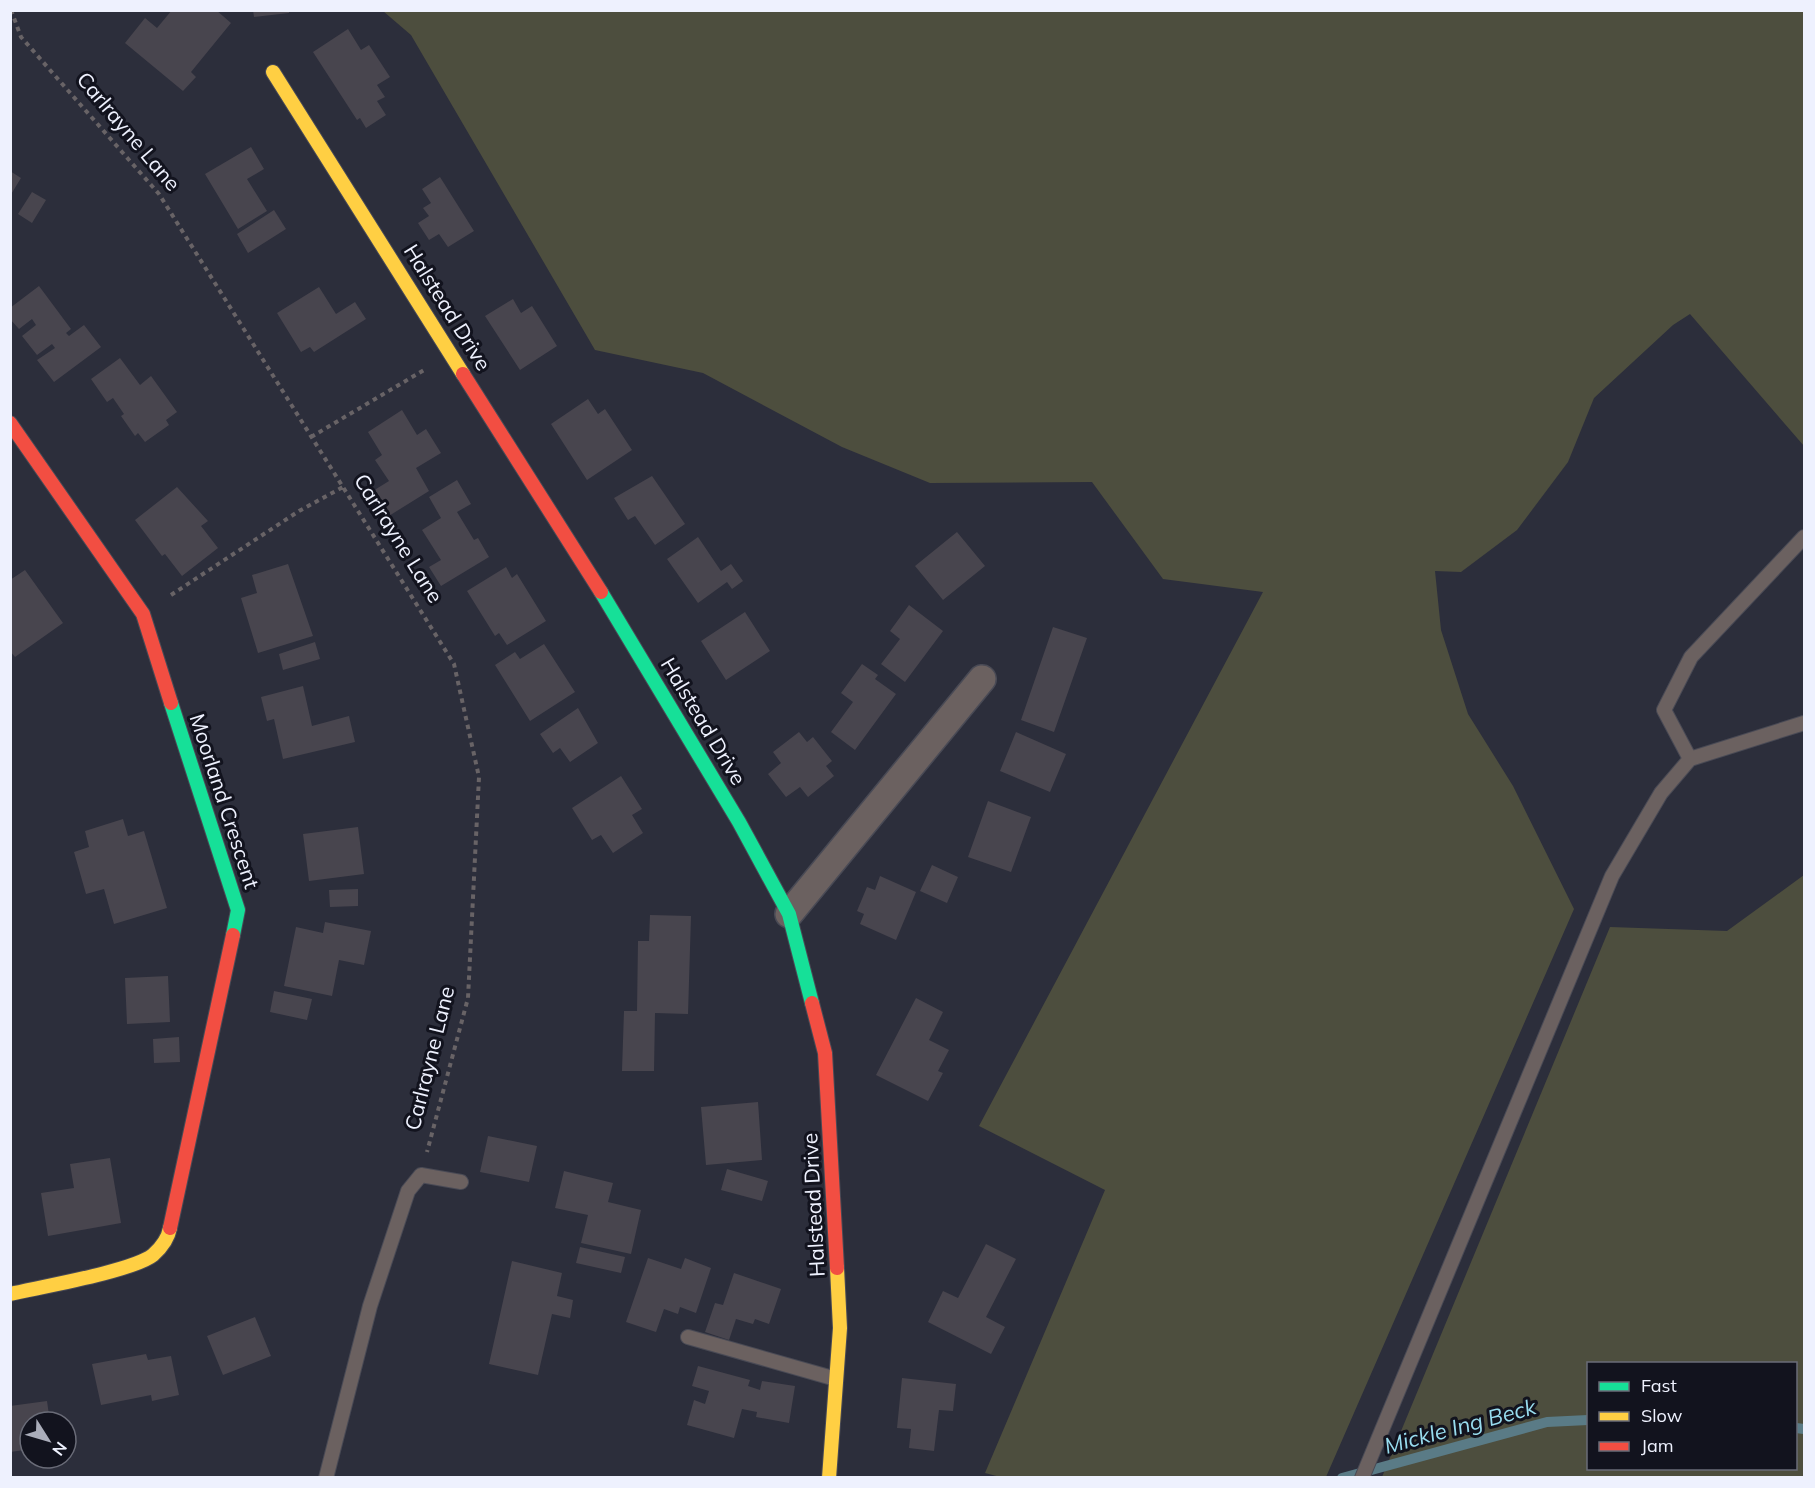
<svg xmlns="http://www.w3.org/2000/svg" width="1815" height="1488" font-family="Mulish,sans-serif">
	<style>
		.green { fill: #4d4e3e; fill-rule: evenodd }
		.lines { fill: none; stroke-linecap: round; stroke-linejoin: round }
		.stream { stroke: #5a7b86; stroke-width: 10 }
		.building { fill: #48454e }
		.lane-casing { stroke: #494a55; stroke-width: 16 }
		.street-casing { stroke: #494a55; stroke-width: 30 }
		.fast-casing { stroke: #494a55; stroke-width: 16 }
		.slow-casing { stroke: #494a55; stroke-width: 16 }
		.jam-casing { stroke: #494a55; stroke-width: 16 }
		.path { stroke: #686366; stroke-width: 4; stroke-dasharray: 4.5 4.5; stroke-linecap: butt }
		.lane { stroke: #6b6160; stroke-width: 14 }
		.street { stroke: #6b6160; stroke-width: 27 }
		.fast { stroke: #16e098; stroke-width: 14 }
		.slow { stroke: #ffcf43; stroke-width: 14 }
		.jam { stroke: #f24e42; stroke-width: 14 }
		.labels { text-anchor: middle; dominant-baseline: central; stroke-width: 6; stroke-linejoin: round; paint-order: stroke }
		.street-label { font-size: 21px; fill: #eef1fe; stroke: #12131e }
		.water-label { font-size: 22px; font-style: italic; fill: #98dcee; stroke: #12131e }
	</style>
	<rect width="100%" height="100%" fill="#2c2e3b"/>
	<path class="green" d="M383 11H1804V446L1690 314 1673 325 1594 398 1568 462 1517 530 1461 572 1435 571 1441 630 1468 714 1513 786 1574 909 1326 1477 1004 1478 985 1473 1105 1190 979 1126 1263 592 1163 579 1092 482 930 483 842 447 703 373 595 350 411 35Z
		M1804 875V1477H1382L1610 927 1727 931ZM1588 1364H1796V1468H1588Z"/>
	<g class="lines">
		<path class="stream" d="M1796 1428 1804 1429
			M1342 1478 1547 1422 1588 1420"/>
	</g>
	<path class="building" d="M172 10H216L231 23 191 72 196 77 183 91 125 43 145 18 157 28Z
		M253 10H289V13L254 17Z
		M348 29 361 50 369 45 390 77 377 85 385 97 377 101 386 115 366 128 360 118 357 120 313 52Z
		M251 147 264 169 247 179 267 211 238 229 205 174Z
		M10 171 21 178 10 196Z
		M440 177 474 231 448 247 439 234 429 240 418 223 429 216 423 208 431 203 422 189Z
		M32 192 46 200 32 223 18 214Z
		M274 210 286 229 248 253 237 234Z
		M39 286 71 329 66 333 69 336 84 325 101 347 54 382 37 360 55 348 52 344 37 355 22 336 36 325 32 319 19 329 10 319V308Z
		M319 287 336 314 355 302 366 319 314 352 310 347 301 352 277 313Z
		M513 299 521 313 532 306 557 346 520 370 485 316Z
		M120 358 140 385 151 376 177 412 166 420 169 425 145 442 138 433 135 436 121 416 124 414 113 398 107 402 91 379Z
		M588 399 598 414 605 409 632 450 587 480 551 424Z
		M402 410 417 435 426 429 441 453 416 468 429 491 384 519 368 494 389 481 375 460 382 455 368 432Z
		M652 476 685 524 655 545 635 516 628 520 614 498Z
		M457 480 471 504 457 512 474 540 478 538 489 557 441 586 429 567 441 560 422 530 441 518 429 497Z
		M177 487 208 521 201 526 218 548 182 576 165 554 162 556 135 520Z
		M957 532 985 566 943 600 915 566Z
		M698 537 721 571 731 564 743 581 732 589 727 582 698 603 667 559Z
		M288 564 313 636 258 653 241 598 257 593 252 575Z
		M506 567 512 578 517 574 546 621 507 645 499 633 495 636 467 591Z
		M25 570 63 623 15 657 10 651V580Z
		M909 605 943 631 905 682 881 664 900 639 890 631Z
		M745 612 770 651 726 680 701 641Z
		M1053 627 1087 638 1054 732 1021 720Z
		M315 642 320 659 283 670 279 654Z
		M544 644 575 692 530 721 495 665 515 652 520 659Z
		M862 664 878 675 875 679 896 694 855 750 831 732 853 702 841 693Z
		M303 686 312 726 349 716 355 742 283 759 274 719 267 721 261 697Z
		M578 708 598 743 570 762 560 748 553 753 540 734Z
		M799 732 807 742 813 737 832 761 826 766 834 776 808 797 800 787 786 797 768 774 781 763 773 752Z
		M1016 732 1066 754 1050 792 1000 771Z
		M621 776 642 809 632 815 643 833 613 853 601 835 592 840 572 808Z
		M988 801 1031 817 1011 872 968 857Z
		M123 819 128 836 144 831 167 908 114 924 104 889 86 894 74 852 89 847 85 831Z
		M358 827 364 874 309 881 303 834Z
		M932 865 958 877 947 903 920 891Z
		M880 876 916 892 896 940 860 924 864 914 857 911 867 887 875 890Z
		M358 889V906L330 907 329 890Z
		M650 915 691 916 688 1014 655 1013 654 1071H622L624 1011H637L638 941H649Z
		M325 922 371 931 364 965 339 960 332 996 284 986 296 927 323 933Z
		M168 976 170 1022 127 1024 125 978Z
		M274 991 312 999 307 1020 270 1012Z
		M916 998 943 1012 929 1040 949 1050 938 1071 943 1073 928 1101 876 1075Z
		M179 1037 180 1062 154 1063 153 1039Z
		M758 1102 762 1160 706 1165 701 1107Z
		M488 1136 537 1146 529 1182 480 1172Z
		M110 1158 121 1223 48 1236 41 1193 74 1188 70 1164Z
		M727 1169 768 1181 762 1201 721 1190Z
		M564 1171 613 1183 608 1202 641 1210 631 1254 581 1243 588 1215 555 1208Z
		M986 1244 1016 1259 986 1317 1005 1327 991 1354 928 1322 943 1291 958 1298Z
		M580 1247 625 1257 621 1273 576 1263Z
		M648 1258 681 1269 685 1258 711 1268 696 1313 680 1307 678 1314 664 1309 656 1332 626 1322Z
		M512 1261 562 1273 557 1296 573 1300 570 1318 552 1314 538 1375 489 1364Z
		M734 1273 781 1289 769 1324 755 1319 753 1324 736 1319 729 1340 705 1332 715 1303 723 1305Z
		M255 1317 271 1356 223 1375 207 1336Z
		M146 1354 148 1360 171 1356 179 1395 152 1401 151 1395 101 1405 92 1364Z
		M698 1366 750 1380 748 1386 760 1390 762 1381 795 1386 789 1423 756 1417 757 1412 742 1409 734 1438 687 1425 694 1400 705 1404 709 1391 692 1386Z
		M902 1378 956 1384 953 1411 939 1410 934 1451 909 1448 911 1429 897 1428Z
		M47 1401 50 1422H30V1441L24 1442 25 1450 10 1452V1406Z"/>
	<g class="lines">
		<defs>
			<path id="lane" d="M1690 759 1664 710 1691 657 1804 537
				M688 1337 836 1379
				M326 1478 370 1306 408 1191 421 1175 461 1182
				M1362 1478 1612 876 1661 793 1690 759 1804 723"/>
			<path id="street" d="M789 914 982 679"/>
			<path id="fast" d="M601 592 739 822 789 914 812 1003
				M171 703 238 910 233 935"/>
			<path id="slow" d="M273 72 463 374
				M10 1294C40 1287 133 1271 153 1255 162 1247 168 1239 170 1228
				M829 1478 840 1328 837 1268"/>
			<path id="jam" d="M463 374 601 592
				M10 423 143 614 171 703
				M812 1003 825 1053 837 1268
				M170 1228 233 935"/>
		</defs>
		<use href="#lane" class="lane-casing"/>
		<use href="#street" class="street-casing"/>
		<use href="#fast" class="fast-casing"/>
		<use href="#slow" class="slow-casing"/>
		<use href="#jam" class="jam-casing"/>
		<path class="path" d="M11 10 21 37 159 194 454 664 479 777 468 998 427 1152
			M311 437 424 370
			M171 595 299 511 343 487"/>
		<use href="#lane" class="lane"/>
		<use href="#street" class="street"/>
		<use href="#fast" class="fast"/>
		<use href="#slow" class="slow"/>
		<use href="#jam" class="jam"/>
	</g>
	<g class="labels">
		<g class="street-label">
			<text transform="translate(129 131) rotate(50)">Carlrayne Lane</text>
			<text transform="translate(448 307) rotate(58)">Halstead Drive</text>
			<text transform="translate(399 538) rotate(58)">Carlrayne Lane</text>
			<text transform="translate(704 721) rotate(59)">Halstead Drive</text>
			<text transform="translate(225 801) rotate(72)">Moorland Crescent</text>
			<text transform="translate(429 1058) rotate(-76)">Carlrayne Lane</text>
			<text transform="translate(813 1205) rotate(-93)">Halstead Drive</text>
		</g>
		<g class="water-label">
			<text transform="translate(1460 1426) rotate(-15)">Mickle Ing Beck</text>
		</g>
	</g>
	<rect width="1815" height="1488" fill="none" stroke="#eef1fe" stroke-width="24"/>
	<rect x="1587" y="1362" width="210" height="108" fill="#12131e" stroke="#6a6c78" stroke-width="1.5"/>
	<rect x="1599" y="1382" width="30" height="9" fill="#16e098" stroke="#6a6c78" stroke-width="1.5"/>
	<text x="1641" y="1392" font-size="18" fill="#eef1fe">Fast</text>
	<rect x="1599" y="1412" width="30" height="9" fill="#ffcf43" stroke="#6a6c78" stroke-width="1.5"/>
	<text x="1641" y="1422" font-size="18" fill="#eef1fe">Slow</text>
	<rect x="1599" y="1442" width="30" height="9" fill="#f24e42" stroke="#6a6c78" stroke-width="1.5"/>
	<text x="1641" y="1452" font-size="18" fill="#eef1fe">Jam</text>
	<g transform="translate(48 1440) rotate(127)"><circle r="28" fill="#12131e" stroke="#6a6c78" stroke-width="1.5"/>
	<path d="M0-4.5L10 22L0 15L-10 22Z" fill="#aaadba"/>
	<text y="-9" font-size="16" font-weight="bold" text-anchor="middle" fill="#eef1fe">N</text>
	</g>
</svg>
